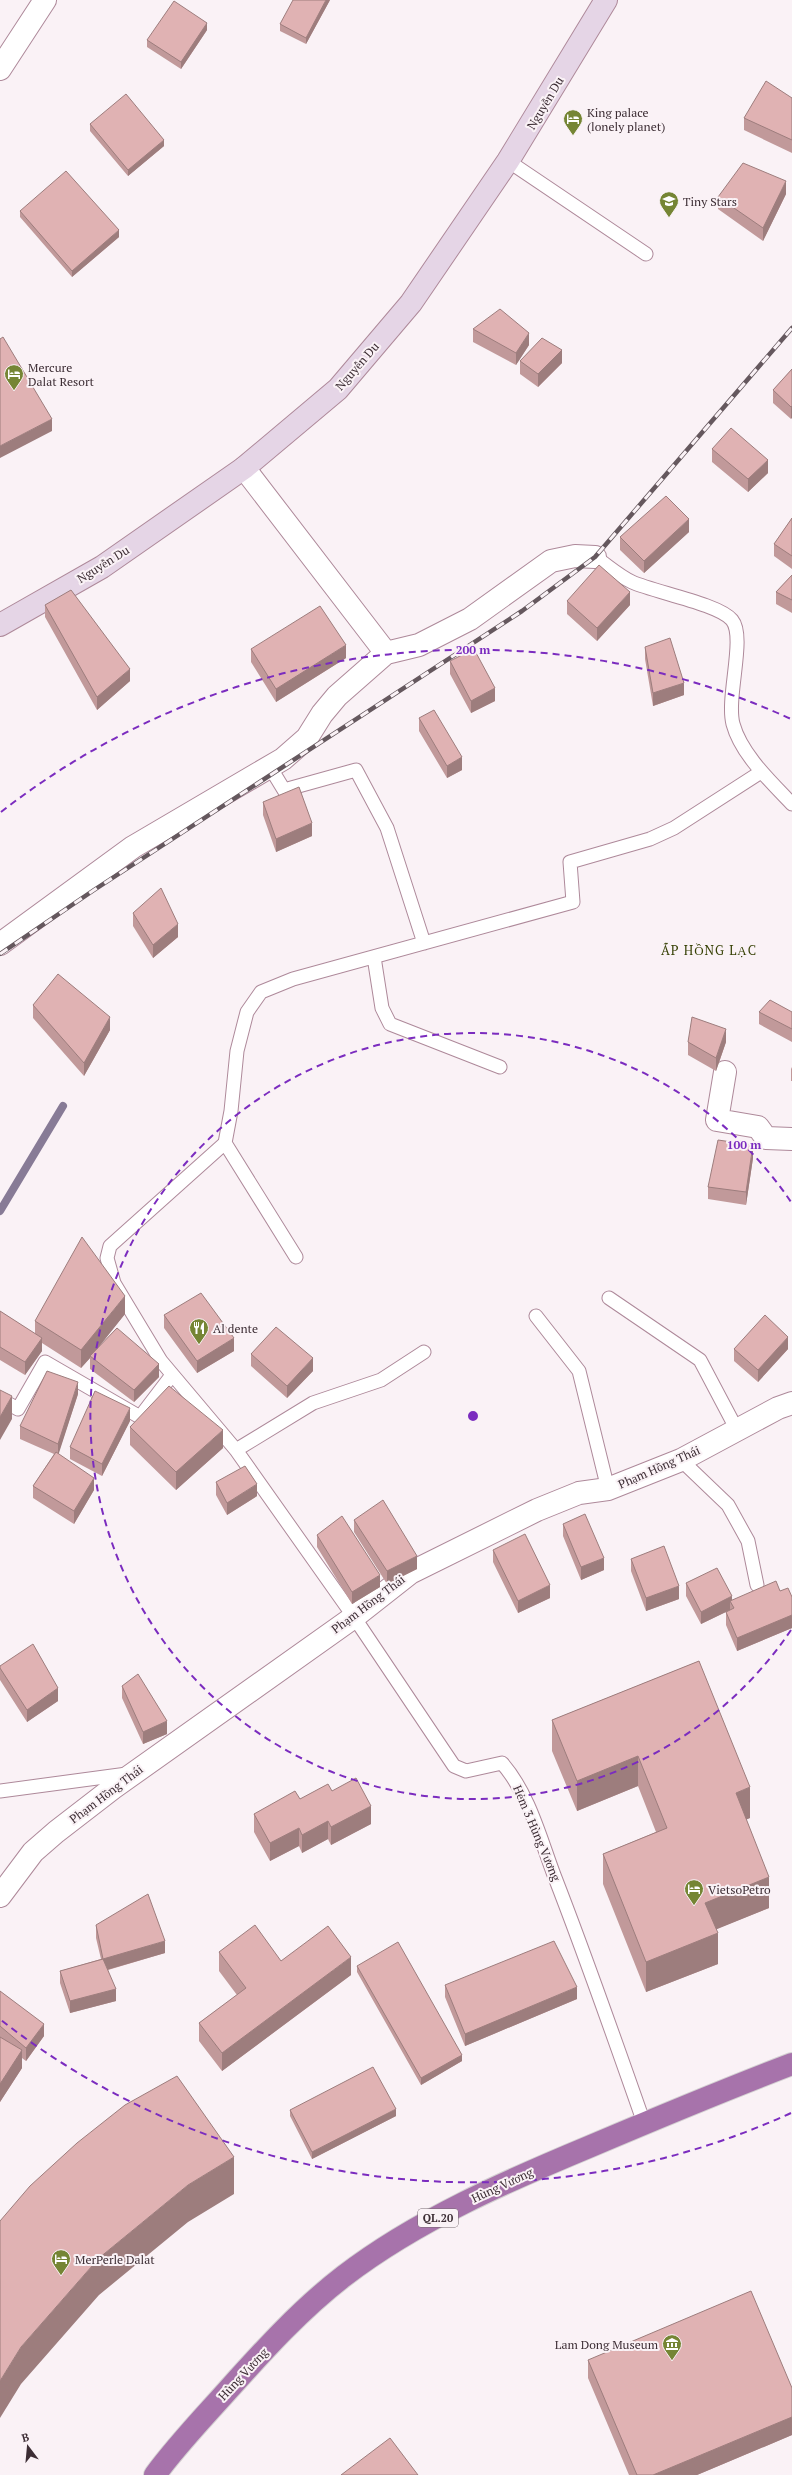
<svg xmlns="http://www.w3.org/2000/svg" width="792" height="2475" font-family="'PT Serif',serif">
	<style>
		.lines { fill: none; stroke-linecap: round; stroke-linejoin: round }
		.stream { stroke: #877b96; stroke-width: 8 }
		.lane-casing { stroke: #ae899a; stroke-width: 15 }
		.street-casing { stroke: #ae899a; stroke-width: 24 }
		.secondary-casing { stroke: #ae899a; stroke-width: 24 }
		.highway-casing { stroke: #d4d1d2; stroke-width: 24 }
		.lane { stroke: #fff; stroke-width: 13 }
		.street { stroke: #fff; stroke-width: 22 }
		.secondary { stroke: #e5d5e6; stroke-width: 22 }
		.highway { stroke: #a773ab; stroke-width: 22 }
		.rail-casing { stroke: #65585e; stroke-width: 4.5 }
		.rail { stroke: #faf2f6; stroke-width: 3; stroke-dasharray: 9; stroke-linecap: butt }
		.wall { fill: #c1999a }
		.shaded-wall { fill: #9d7d7d }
		.building { fill: #e0b2b3; stroke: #9d7d7d }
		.ring { fill: none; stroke: #7b2cbf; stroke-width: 2; stroke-dasharray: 7 5 }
		.labels { text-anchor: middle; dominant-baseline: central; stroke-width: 4; stroke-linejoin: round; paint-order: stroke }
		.shield { fill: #faf2f6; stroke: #75686e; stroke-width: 1 }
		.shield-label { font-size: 11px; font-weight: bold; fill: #3c2d34 }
		.street-label { font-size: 12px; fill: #3c2d34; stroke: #faf2f6 }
		.poi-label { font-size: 12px; fill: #3c2d34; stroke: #faf2f6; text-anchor: start }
		.neighbourhood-label { font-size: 13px; letter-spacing: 1px; fill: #374105; stroke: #faf2f6 }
		.centre { fill: #7b2cbf; stroke: #faf2f6; stroke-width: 2 }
		.ring-label { font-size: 12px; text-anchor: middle; font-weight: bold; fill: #7b2cbf; stroke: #faf2f6; stroke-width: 4; stroke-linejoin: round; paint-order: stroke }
	</style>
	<rect width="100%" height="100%" fill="#faf2f6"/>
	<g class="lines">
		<path class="stream" d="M0 1211 63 1106"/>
		<defs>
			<path id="lane" d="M508 161 646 254
				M595 557C607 565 619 576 632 582 654 592 719 604 732 620 746 637 726 697 733 724 741 754 771 782 792 804
				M270 767 284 790 356 770 387 828 424 943
				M374 957 382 1008 390 1024 500 1067
				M225 1143 296 1257
				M609 1298 700 1360 737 1430
				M536 1316 579 1371 608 1489
				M0 1399 18 1409 45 1362 140 1417 172 1375
				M236 1450 313 1403 381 1380 424 1352
				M681 1460 728 1505 748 1541 757 1585
				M0 1791 127 1774
				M644 2123C615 2040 586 1957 554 1875 540 1838 529 1794 502 1763L466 1771 454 1766 354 1617 236 1450 161 1361 114 1283 107 1258 110 1246 225 1143 231 1111 237 1051 247 1012 261 992 293 979 573 902 570 862 650 839 674 828 761 772"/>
			<path id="street" d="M0 69 45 0
				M244 468 386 653
				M0 944 133 847 283 759 307 738 322 714 337 696 386 653 419 645 470 619 551 561 575 556 595 557
				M725 1072 717 1120 758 1127 766 1138 792 1139
				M0 1896 33 1852 56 1832 113 1788 354 1617 410 1573 537 1510 579 1493 608 1489 681 1460 778 1408 792 1403"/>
			<path id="secondary" d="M0 625 102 567 244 468 338 389 411 303 508 161 606 0"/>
			<path id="highway" d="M155 2475C177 2445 203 2418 228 2390 264 2350 301 2309 344 2276 417 2220 507 2181 591 2146 657 2118 724 2090 792 2064"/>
		</defs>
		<use href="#lane" class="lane-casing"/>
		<use href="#street" class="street-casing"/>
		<use href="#secondary" class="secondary-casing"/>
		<use href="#highway" class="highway-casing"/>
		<use href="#lane" class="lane"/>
		<use href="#street" class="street"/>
		<use href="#secondary" class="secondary"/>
		<use href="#highway" class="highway"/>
		<defs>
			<path id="rail" d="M0 954 94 890 522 611 595 557 792 328"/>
		</defs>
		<use href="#rail" class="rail-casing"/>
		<use href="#rail" class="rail"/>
	</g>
	<path class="wall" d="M330 0 306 44 280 31V24Z
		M207 30 181 69 147 47V40Z
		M792 98V153L744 130V118Z
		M90 124 164 146 128 176 90 131Z
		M786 194 763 241 718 209V197Z
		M20 211 119 237 72 277 20 217Z
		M473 329 529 345 516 365 473 342Z
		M520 361 562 363 538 387 520 374Z
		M792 369 791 419 773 403V390Z
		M712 449 768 473 748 492 712 462Z
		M792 518V569L774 556V544Z
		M689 532 644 573 620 550V537Z
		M792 575V613L776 604V592Z
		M567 601 630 605 597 641 567 614Z
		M45 605 130 681 97 710 45 617Z
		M645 647 684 695 653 706 645 659Z
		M251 649 346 658 276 702 251 662Z
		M450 661 495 701 471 713 450 674Z
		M419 718 462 770 447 778 419 731Z
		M263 802 312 836 276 852 263 815Z
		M133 913 178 937 153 958 133 926Z
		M33 1005 110 1030 84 1076 33 1018Z
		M759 1012H792V1042L759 1024Z
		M688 1042H726L716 1071 688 1055Z
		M792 1067V1081H791V1069Z
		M753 1158 746 1205 708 1199V1187Z
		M0 1311 35 1334V1321L125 1314 96 1349 159 1377 134 1402 90 1369V1358L81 1368 42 1343V1351L25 1375 0 1360Z
		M164 1315 234 1351 197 1373 164 1328Z
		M734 1349H788L758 1382 734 1361Z
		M251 1354 313 1371 287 1398 251 1366Z
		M78 1394 58 1454 94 1490 74 1524 33 1498V1486L54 1454 20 1439V1426Z
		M130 1421 102 1476 70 1459V1447Z
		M130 1427 223 1448 176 1490 130 1445Z
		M216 1482 257 1496 227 1515 216 1495Z
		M354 1520 417 1569 387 1584 354 1532Z
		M563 1524 604 1570 581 1580 563 1536Z
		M317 1535 380 1587 352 1604 317 1547Z
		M493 1550 550 1598 518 1613 493 1562Z
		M631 1559 679 1599 646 1611 631 1571Z
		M686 1583 732 1600 780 1591 792 1597V1628L737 1651 726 1625V1612L730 1610 701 1624 686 1596Z
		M699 1661 750 1818 746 1819 769 1908 716 1929 718 1964 646 1992 603 1884V1854L656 1832 638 1786 577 1811 552 1751V1720Z
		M0 1666 58 1701 27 1722 0 1680Z
		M122 1686 167 1734 143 1744 122 1698Z
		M332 1791 371 1824 331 1845 328 1839 302 1853 299 1846 270 1861 254 1832V1814L300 1799Z
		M96 1925 165 1953 108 1970 116 2001 70 2013 60 1983V1971L101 1959 96 1938Z
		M219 1952 281 1961 351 1975 222 2071 199 2041V2023L237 1995 219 1971Z
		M357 1966 462 2061 421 2085 357 1972Z
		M445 1985 577 1999 465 2046 445 1997Z
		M0 1991 44 2036 26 2061 22 2058V2068L0 2102Z
		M290 2110 396 2116 312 2159 290 2116Z
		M588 2360 792 2388V2435L697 2475H629L588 2378Z"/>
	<path class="shaded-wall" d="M326 0H330L306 44V38Z
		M207 23V30L181 69V62Z
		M164 140V146L128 176V170Z
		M786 181V194L763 241V228Z
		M119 230V237L72 277V271Z
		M529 333V345L516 365V353Z
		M562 350V363L538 387V374Z
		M792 406V418L791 419V407Z
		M52 419V431L0 458V446Z
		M768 460V473L748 492V479Z
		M689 519V532L644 573V561Z
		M630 592V605L597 641V628Z
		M346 645V658L276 702V689Z
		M130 669V681L97 710V697Z
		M684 683V695L653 706V693Z
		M495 688V701L471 713V701Z
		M462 757V770L447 778V766Z
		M312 823V836L276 852V839Z
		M178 924V937L153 958V945Z
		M110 1017V1030L84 1076V1063Z
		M726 1029V1042L716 1071V1058Z
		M753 1145V1158L746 1205V1192Z
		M125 1296V1314L91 1357 90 1356V1358L81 1368V1350Z
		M788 1337V1349L758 1382V1370Z
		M42 1338V1351L25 1375V1362Z
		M234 1338V1351L197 1373V1361Z
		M313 1358V1371L287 1398V1386Z
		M159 1364V1377L134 1402V1390Z
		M78 1382V1394L58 1456V1444Z
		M12 1396V1419L0 1440V1417Z
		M130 1408V1421L102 1476V1464Z
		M223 1430V1448L176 1490V1472Z
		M94 1478V1490L74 1524V1511Z
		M257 1484V1496L227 1515V1503Z
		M417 1556V1569L387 1584V1571Z
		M604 1558V1570L581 1580V1567Z
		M380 1575V1587L352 1604V1592Z
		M550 1585V1598L518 1613V1601Z
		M679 1586V1599L646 1611V1598Z
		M732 1596V1605L730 1601V1610L701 1624V1612Z
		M792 1615V1628L737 1651V1638Z
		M58 1688V1701L27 1722V1710Z
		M167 1721V1734L143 1744V1732Z
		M638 1756V1786L577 1811V1781Z
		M750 1787V1818L736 1824V1793Z
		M371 1806V1824L331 1845V1827Z
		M328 1821V1839L302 1853V1835Z
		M299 1828V1846L270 1861V1843Z
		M769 1877V1908L705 1934V1903Z
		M718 1933V1964L646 1992V1962Z
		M165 1941V1953L103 1971V1959Z
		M351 1957V1975L222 2071V2053Z
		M577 1987V1999L465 2046V2034Z
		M116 1989V2001L70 2013V2001Z
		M44 2024V2036L26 2061V2048Z
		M22 2050V2068L0 2102V2084Z
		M462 2055V2061L421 2085V2078Z
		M396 2109V2116L312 2159V2152Z
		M234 2157V2194L188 2222 99 2295 21 2384 0 2418V2381L21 2347 99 2258 188 2185Z
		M792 2417V2435L697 2475H653Z"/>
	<path class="building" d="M293 0H326L306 38 280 24Z
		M174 1 207 23 181 62 147 40Z
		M766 81 792 98V140L744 118Z
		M126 94 164 140 128 170 90 124Z
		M743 163 786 181 763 228 718 197Z
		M66 171 119 230 72 271 20 211Z
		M500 309 529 333 516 353 473 329Z
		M3 337 52 419 0 446V339Z
		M542 338 562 350 538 374 520 361Z
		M792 369V406L791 407 773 390Z
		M731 428 768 460 748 479 712 449Z
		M666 496 689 519 644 561 620 537Z
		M792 518V556L774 544Z
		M599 565 630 592 597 628 567 601Z
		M792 575V600L776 592Z
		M71 590 130 669 97 697 45 605Z
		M320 606 346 645 276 689 251 649Z
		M670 638 684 683 653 693 645 647Z
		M474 649 495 688 471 701 450 661Z
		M434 710 462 757 447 766 419 718Z
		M299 787 312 823 276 839 263 802Z
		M161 888 178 924 153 945 133 913Z
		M58 974 110 1017 84 1063 33 1005Z
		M770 1000 792 1012V1029L759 1012Z
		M692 1017 726 1029 716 1058 688 1042Z
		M718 1140 753 1145 746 1192 708 1187Z
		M82 1237 125 1296 81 1350 35 1321Z
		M201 1293 234 1338 197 1361 164 1315Z
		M0 1311 42 1338 25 1362 0 1347Z
		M765 1315 788 1337 758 1370 734 1349Z
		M276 1327 313 1358 287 1386 251 1354Z
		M117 1328 159 1364 134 1390 90 1356Z
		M47 1371 78 1382 58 1444 20 1426Z
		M169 1386 223 1430 176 1472 130 1427Z
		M0 1390 12 1396 0 1417Z
		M95 1391 130 1408 102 1464 70 1447Z
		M56 1452 94 1478 74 1511 33 1486Z
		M245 1466 257 1484 227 1503 216 1482Z
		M383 1500 417 1556 387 1571 354 1520Z
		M585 1514 604 1558 581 1567 563 1524Z
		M342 1516 380 1575 352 1592 317 1535Z
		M525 1534 550 1585 518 1601 493 1550Z
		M664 1546 679 1586 646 1598 631 1559Z
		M717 1568 732 1596 701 1612 686 1583Z
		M776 1581 780 1591 788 1588 792 1597V1615L737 1638 726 1612 734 1608 730 1601Z
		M33 1644 58 1688 27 1710 0 1668V1666Z
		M699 1661 750 1787 736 1793 769 1877 705 1903 718 1933 646 1962 603 1854 667 1828 638 1756 577 1781 552 1720Z
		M138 1674 167 1721 143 1732 122 1686Z
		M356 1778 371 1806 331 1827 328 1821 302 1835 299 1828 270 1843 254 1814 295 1791 300 1799 328 1784 332 1791Z
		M148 1894 165 1941 103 1959 96 1925Z
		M255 1925 281 1961 328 1926 351 1957 222 2053 199 2023 246 1988 219 1952Z
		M554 1941 577 1987 465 2034 445 1985Z
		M398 1942 462 2055 421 2078 357 1966Z
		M103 1959 116 1989 70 2001 60 1971Z
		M0 1991 44 2024 26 2048 0 2026Z
		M0 2037 22 2050 0 2084Z
		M373 2067 396 2109 312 2152 290 2110Z
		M177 2076 234 2157 188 2185 99 2258 21 2347 0 2381V2221L30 2186 77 2143 125 2105Z
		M751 2291 792 2388V2417L653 2475H637L588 2360Z
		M390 2438 418 2475H341Z"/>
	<g class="ring">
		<path d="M791 1630A383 383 0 1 1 791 1202"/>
		<path d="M791 2113A766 766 0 0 1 1 2020M1 812A766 766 0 0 1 791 719"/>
	</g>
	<defs>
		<symbol id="hotel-pin" viewBox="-11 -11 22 30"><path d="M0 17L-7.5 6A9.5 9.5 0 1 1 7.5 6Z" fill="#758534" stroke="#faf2f6"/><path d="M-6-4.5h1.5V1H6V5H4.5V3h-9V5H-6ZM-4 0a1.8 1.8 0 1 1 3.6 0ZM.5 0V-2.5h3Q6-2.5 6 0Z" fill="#fff"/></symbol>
		<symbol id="school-pin" viewBox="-11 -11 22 30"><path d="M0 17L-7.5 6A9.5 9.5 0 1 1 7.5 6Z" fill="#758534" stroke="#faf2f6"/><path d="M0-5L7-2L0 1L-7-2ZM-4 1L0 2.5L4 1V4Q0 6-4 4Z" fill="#fff"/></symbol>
		<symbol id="restaurant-pin" viewBox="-11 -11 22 30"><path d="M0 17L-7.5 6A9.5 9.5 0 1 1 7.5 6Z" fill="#758534" stroke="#faf2f6"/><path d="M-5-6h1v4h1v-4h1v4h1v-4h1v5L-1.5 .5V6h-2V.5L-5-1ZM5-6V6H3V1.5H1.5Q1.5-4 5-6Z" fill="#fff"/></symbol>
		<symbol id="museum-pin" viewBox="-11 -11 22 30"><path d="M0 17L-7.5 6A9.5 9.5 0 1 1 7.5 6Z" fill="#758534" stroke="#faf2f6"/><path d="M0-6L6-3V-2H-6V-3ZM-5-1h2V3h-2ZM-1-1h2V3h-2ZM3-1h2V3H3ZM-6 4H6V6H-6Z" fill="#fff"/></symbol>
	</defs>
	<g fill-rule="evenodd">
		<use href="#hotel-pin" x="562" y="108" width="22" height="30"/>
		<use href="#school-pin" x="658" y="190" width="22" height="30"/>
		<use href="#hotel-pin" x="3" y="363" width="22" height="30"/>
		<use href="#restaurant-pin" x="188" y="1317" width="22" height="30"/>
		<use href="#hotel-pin" x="683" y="1878" width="22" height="30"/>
		<use href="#hotel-pin" x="50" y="2248" width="22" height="30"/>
		<use href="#museum-pin" x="661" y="2333" width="22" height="30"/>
	</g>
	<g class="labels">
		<rect class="shield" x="418" y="2209" width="40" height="18" rx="3"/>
		<g class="shield-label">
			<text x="438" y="2218">QL.20</text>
		</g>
		<g class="street-label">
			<text transform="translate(545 103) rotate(-59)">Nguyễn Du</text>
			<text transform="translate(357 366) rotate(-49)">Nguyễn Du</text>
			<text transform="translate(103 564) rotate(-32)">Nguyễn Du</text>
			<text transform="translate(659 1467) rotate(-24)">Phạm Hồng Thái</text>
			<text transform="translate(368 1604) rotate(-37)">Phạm Hồng Thái</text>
			<text transform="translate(106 1794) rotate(-37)">Phạm Hồng Thái</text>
			<text transform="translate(537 1833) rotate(67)">Hẻm 3 Hùng Vương</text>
			<text transform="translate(502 2185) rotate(-25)">Hùng Vương</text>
			<text transform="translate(243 2374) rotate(-47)">Hùng Vương</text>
		</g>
		<g class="poi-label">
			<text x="587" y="112">King palace<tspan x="587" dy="14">(lonely planet)</tspan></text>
			<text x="683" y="201">Tiny Stars</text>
			<text x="28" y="367">Mercure<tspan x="28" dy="14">Dalat Resort</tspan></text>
			<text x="213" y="1328">Al dente</text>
			<text x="708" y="1889">VietsoPetro</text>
			<text x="75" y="2259">MerPerle Dalat</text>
			<text x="658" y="2344" text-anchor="end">Lam Dong Museum</text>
		</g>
		<g class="neighbourhood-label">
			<text x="709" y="950">ẤP HỒNG LẠC</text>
		</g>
	</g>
	<circle cx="473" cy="1416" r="6" class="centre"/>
	<g class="ring-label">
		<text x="473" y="654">200 m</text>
		<text x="744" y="1149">100 m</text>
	</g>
	<g transform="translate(28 2447) rotate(344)" stroke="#faf2f6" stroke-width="3" paint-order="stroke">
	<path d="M0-3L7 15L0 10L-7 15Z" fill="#3c2d34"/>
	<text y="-6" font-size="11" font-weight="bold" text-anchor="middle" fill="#3c2d34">B</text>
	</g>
</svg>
